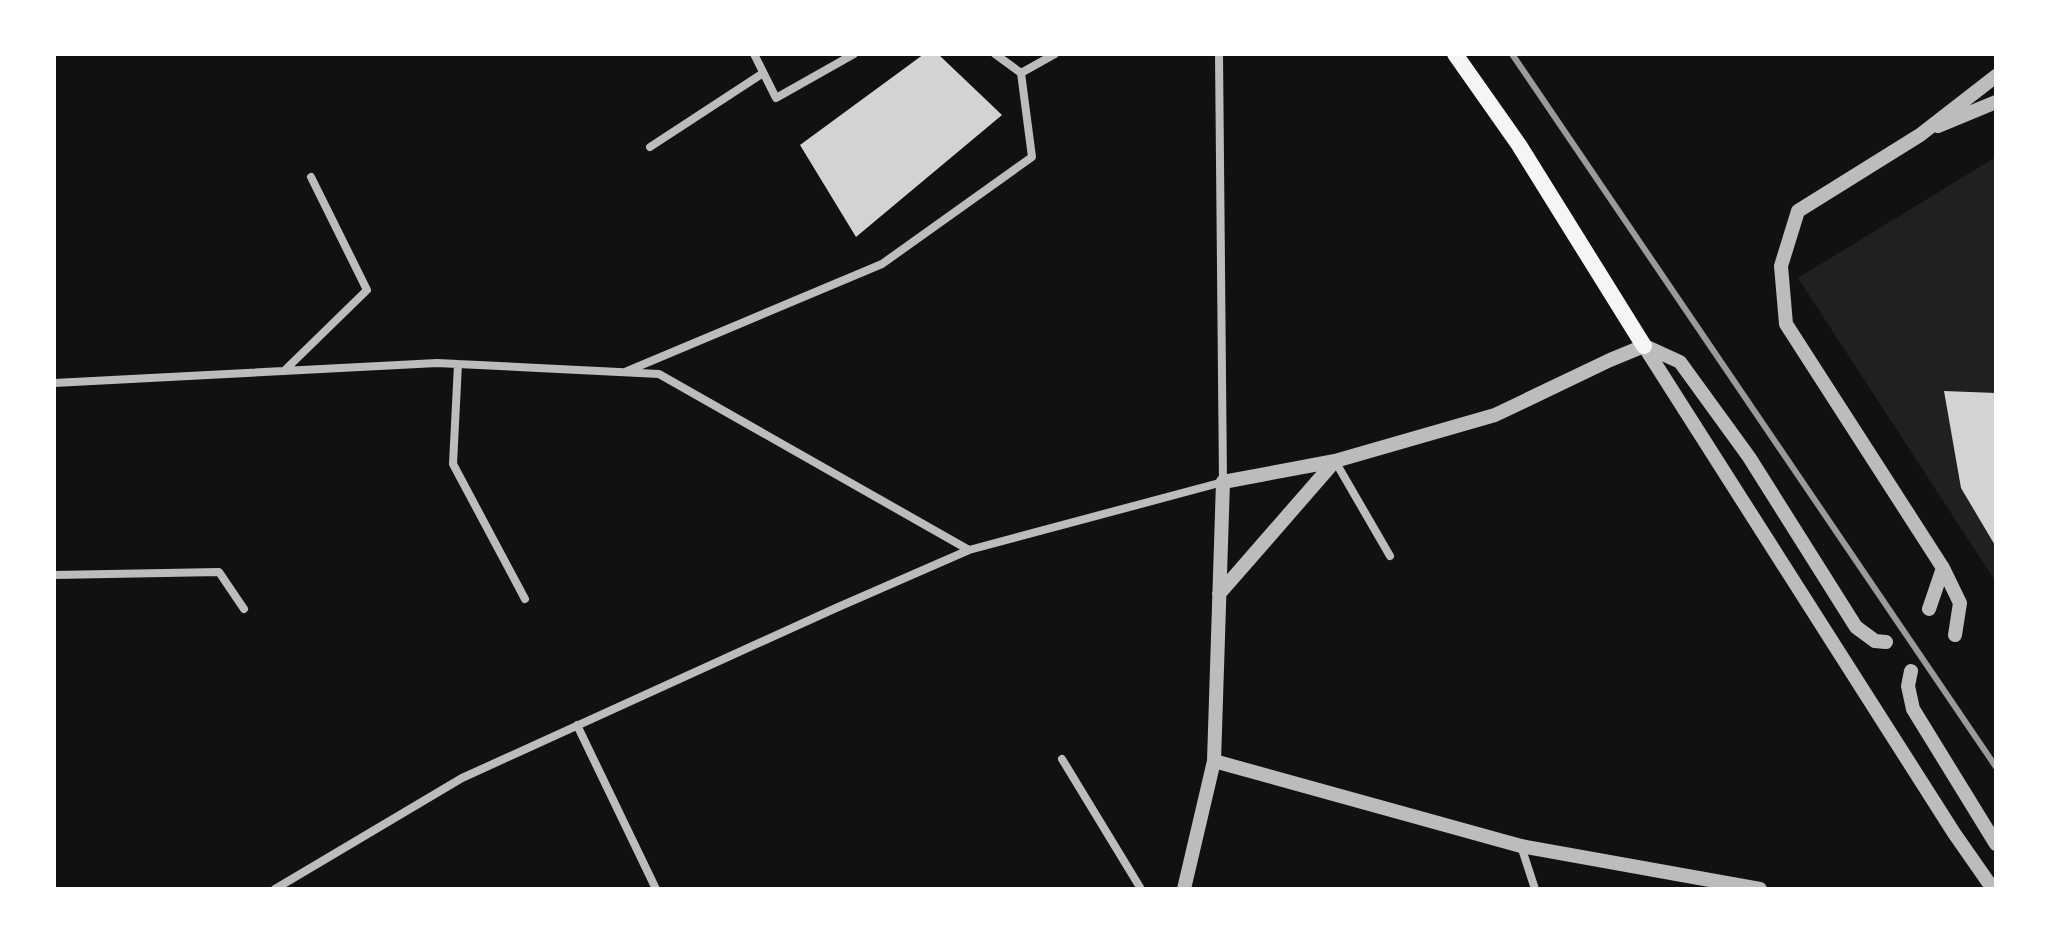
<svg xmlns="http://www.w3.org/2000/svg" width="2050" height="943" font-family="'Titillium Web',sans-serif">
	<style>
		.green { fill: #202020 }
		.building { fill: #d3d3d3 }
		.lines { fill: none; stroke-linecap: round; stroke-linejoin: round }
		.minor { stroke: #bcbcbc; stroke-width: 8 }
		.tertiary { stroke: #bcbcbc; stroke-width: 14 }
		.secondary { stroke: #f5f5f5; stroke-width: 16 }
		.rail { stroke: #9a9a9a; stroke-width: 6 }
	</style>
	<rect width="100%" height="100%" fill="#111"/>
	<path class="green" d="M1996 157V582L1798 278Z"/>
	<path class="building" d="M924 54H938L1002 115 856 237 800 145Z
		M1944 391 1996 393V547L1961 488Z"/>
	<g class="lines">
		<path class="minor" d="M754 54 776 98 854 54
			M995 54 1021 73
			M650 147 763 73
			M458 364 453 464 525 599
			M284 371 367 290 311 177
			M625 372 882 264 1032 157 1021 73 1055 54
			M54 383 437 363 659 374 969 550 1223 482 1219 54
			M1335 461 1390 556
			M54 575 219 572 244 609
			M577 725 656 889
			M1062 759 1141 889
			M1521 846 1535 889
			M275 889 462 778 836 608 969 550"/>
		<path class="tertiary" d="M1938 126 1996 102
			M1644 346 1954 833 1993 889
			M1645 346 1680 362 1749 457 1856 627 1875 641 1886 642
			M1219 594 1335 461
			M1929 609 1943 568
			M1955 635 1960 603 1943 568 1786 324 1781 266 1798 211 1920 135 1996 76
			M1911 671 1908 686 1913 709 1996 844
			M1214 761 1521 846 1760 889
			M1184 889 1214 761 1223 482 1335 461 1495 415 1610 360 1644 346"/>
		<path class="secondary" d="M1455 54 1519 145 1644 346"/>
		<path class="rail" d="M1512 54 1996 767"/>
	</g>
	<rect width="2050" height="943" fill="none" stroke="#ffffff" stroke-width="112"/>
</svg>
